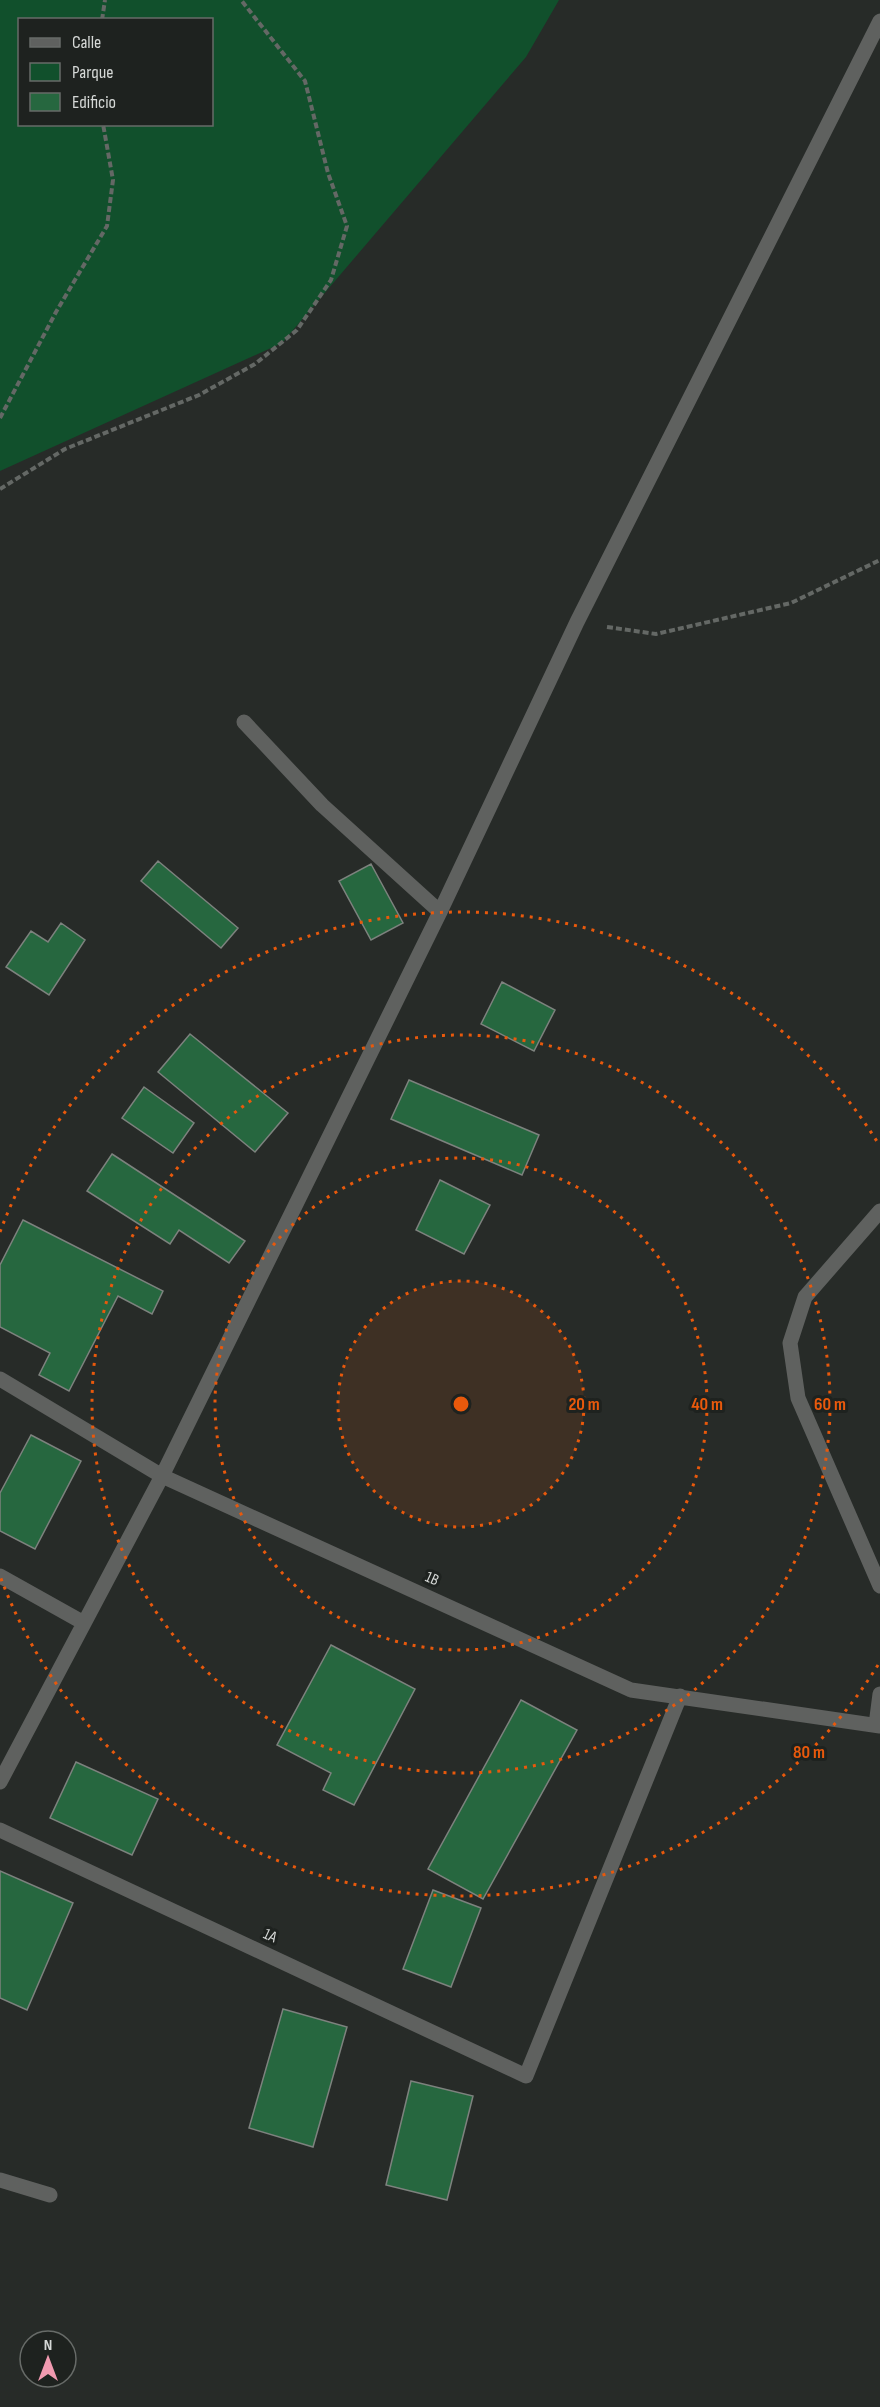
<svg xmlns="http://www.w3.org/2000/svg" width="880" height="2407" font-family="'Sofia Sans Condensed',sans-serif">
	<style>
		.green { fill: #11502c; fill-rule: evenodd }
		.building { fill: #26673f; stroke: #7d827e; stroke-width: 1.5 }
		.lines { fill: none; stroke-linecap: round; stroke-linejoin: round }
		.path { stroke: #646865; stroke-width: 4; stroke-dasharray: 6 3; stroke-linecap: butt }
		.minor { stroke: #5f615f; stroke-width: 15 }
		.ring { fill: none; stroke: #e8590c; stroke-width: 3; stroke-dasharray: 3 6 }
		.labels { text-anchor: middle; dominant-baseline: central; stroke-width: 6; stroke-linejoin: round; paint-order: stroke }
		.street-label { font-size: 16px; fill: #d5d8d6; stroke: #1e221f }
		.centre { fill: #e8590c; stroke: #1e221f; stroke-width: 3 }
		.ring-label { font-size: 18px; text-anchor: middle; font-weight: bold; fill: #e8590c; stroke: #1e221f; stroke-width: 6; stroke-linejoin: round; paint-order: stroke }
	</style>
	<rect width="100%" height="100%" fill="#272b28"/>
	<path class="green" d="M0 0H559L526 57 282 343 0 471ZM20 20H212V124H20Z"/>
	<path class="building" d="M158 861 238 928 221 948 141 881Z
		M371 864 403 923 371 940 339 881Z
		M61 923 85 940 49 995 6 967 31 931 48 942Z
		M502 982 555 1010 534 1051 481 1024Z
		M190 1034 288 1113 255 1152 158 1072Z
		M409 1080 539 1135 522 1175 391 1119Z
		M144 1087 194 1123 173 1153 122 1118Z
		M112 1154 245 1241 229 1263 179 1230 170 1244 87 1191Z
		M440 1180 490 1205 464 1254 416 1230Z
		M23 1220 163 1291 152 1314 118 1296 69 1391 39 1375 50 1353 0 1327V1265Z
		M31 1435 81 1461 35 1549 0 1531V1493Z
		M331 1645 415 1689 354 1805 323 1790 331 1773 277 1745Z
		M521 1700 577 1730 483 1899 428 1869Z
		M76 1762 158 1799 132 1855 50 1818Z
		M0 1871 73 1903 27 2010 0 1998Z
		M433 1890 481 1908 451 1987 403 1969Z
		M283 2009 347 2027 313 2147 249 2128Z
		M411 2081 473 2096 447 2200 386 2185Z"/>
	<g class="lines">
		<path class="path" d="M102 20 105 0
			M0 418 56 312 107 226 113 180 103 124
			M0 489 65 449 199 395 255 364 297 330 331 280 347 226 328 173 305 81 241 0
			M607 627 656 634 791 603 880 560"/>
		<path class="minor" d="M244 722 322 805 440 912
			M880 1211 805 1297 790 1343 798 1398 880 1586
			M0 1379 162 1476 631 1690 880 1726
			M0 1576 84 1623
			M876 1725 880 1694
			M0 1782 162 1476 440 912 577 622 880 21
			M0 1830 526 2076 680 1696
			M0 2180 50 2195"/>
	</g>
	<circle cx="461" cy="1404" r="123" fill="#e8590c" fill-opacity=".12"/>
	<g class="ring">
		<circle cx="461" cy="1404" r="123"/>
		<circle cx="461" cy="1404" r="246"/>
		<circle cx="461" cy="1404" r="369"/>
		<path d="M878 1665A492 492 0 0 1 0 1576M0 1232A492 492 0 0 1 878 1143"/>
	</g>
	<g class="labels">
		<g class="street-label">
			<text transform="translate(432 1579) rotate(24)">1B</text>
			<text transform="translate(270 1936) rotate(25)">1A</text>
		</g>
	</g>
	<circle cx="461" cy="1404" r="9" class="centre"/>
	<g class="ring-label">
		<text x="584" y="1410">20 m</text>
		<text x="707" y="1410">40 m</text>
		<text x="830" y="1410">60 m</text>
		<text x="809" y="1758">80 m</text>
	</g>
	<rect x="18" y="18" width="195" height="108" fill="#1e221f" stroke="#676b68" stroke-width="1.5"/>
	<rect x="30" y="38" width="30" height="9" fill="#5f615f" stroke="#676b68" stroke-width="1.5"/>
	<text x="72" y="48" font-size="18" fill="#d5d8d6">Calle</text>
	<rect x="30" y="63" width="30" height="18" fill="#11502c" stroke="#676b68" stroke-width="1.5"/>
	<text x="72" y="78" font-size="18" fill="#d5d8d6">Parque</text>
	<rect x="30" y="93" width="30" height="18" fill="#26673f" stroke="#676b68" stroke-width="1.5"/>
	<text x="72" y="108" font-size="18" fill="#d5d8d6">Edificio</text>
	<g transform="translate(48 2359)"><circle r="28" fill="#1e221f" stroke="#676b68" stroke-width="1.5"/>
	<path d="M0-4.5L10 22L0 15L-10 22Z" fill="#f19ab0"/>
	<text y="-9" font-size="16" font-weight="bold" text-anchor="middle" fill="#d5d8d6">N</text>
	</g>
</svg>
